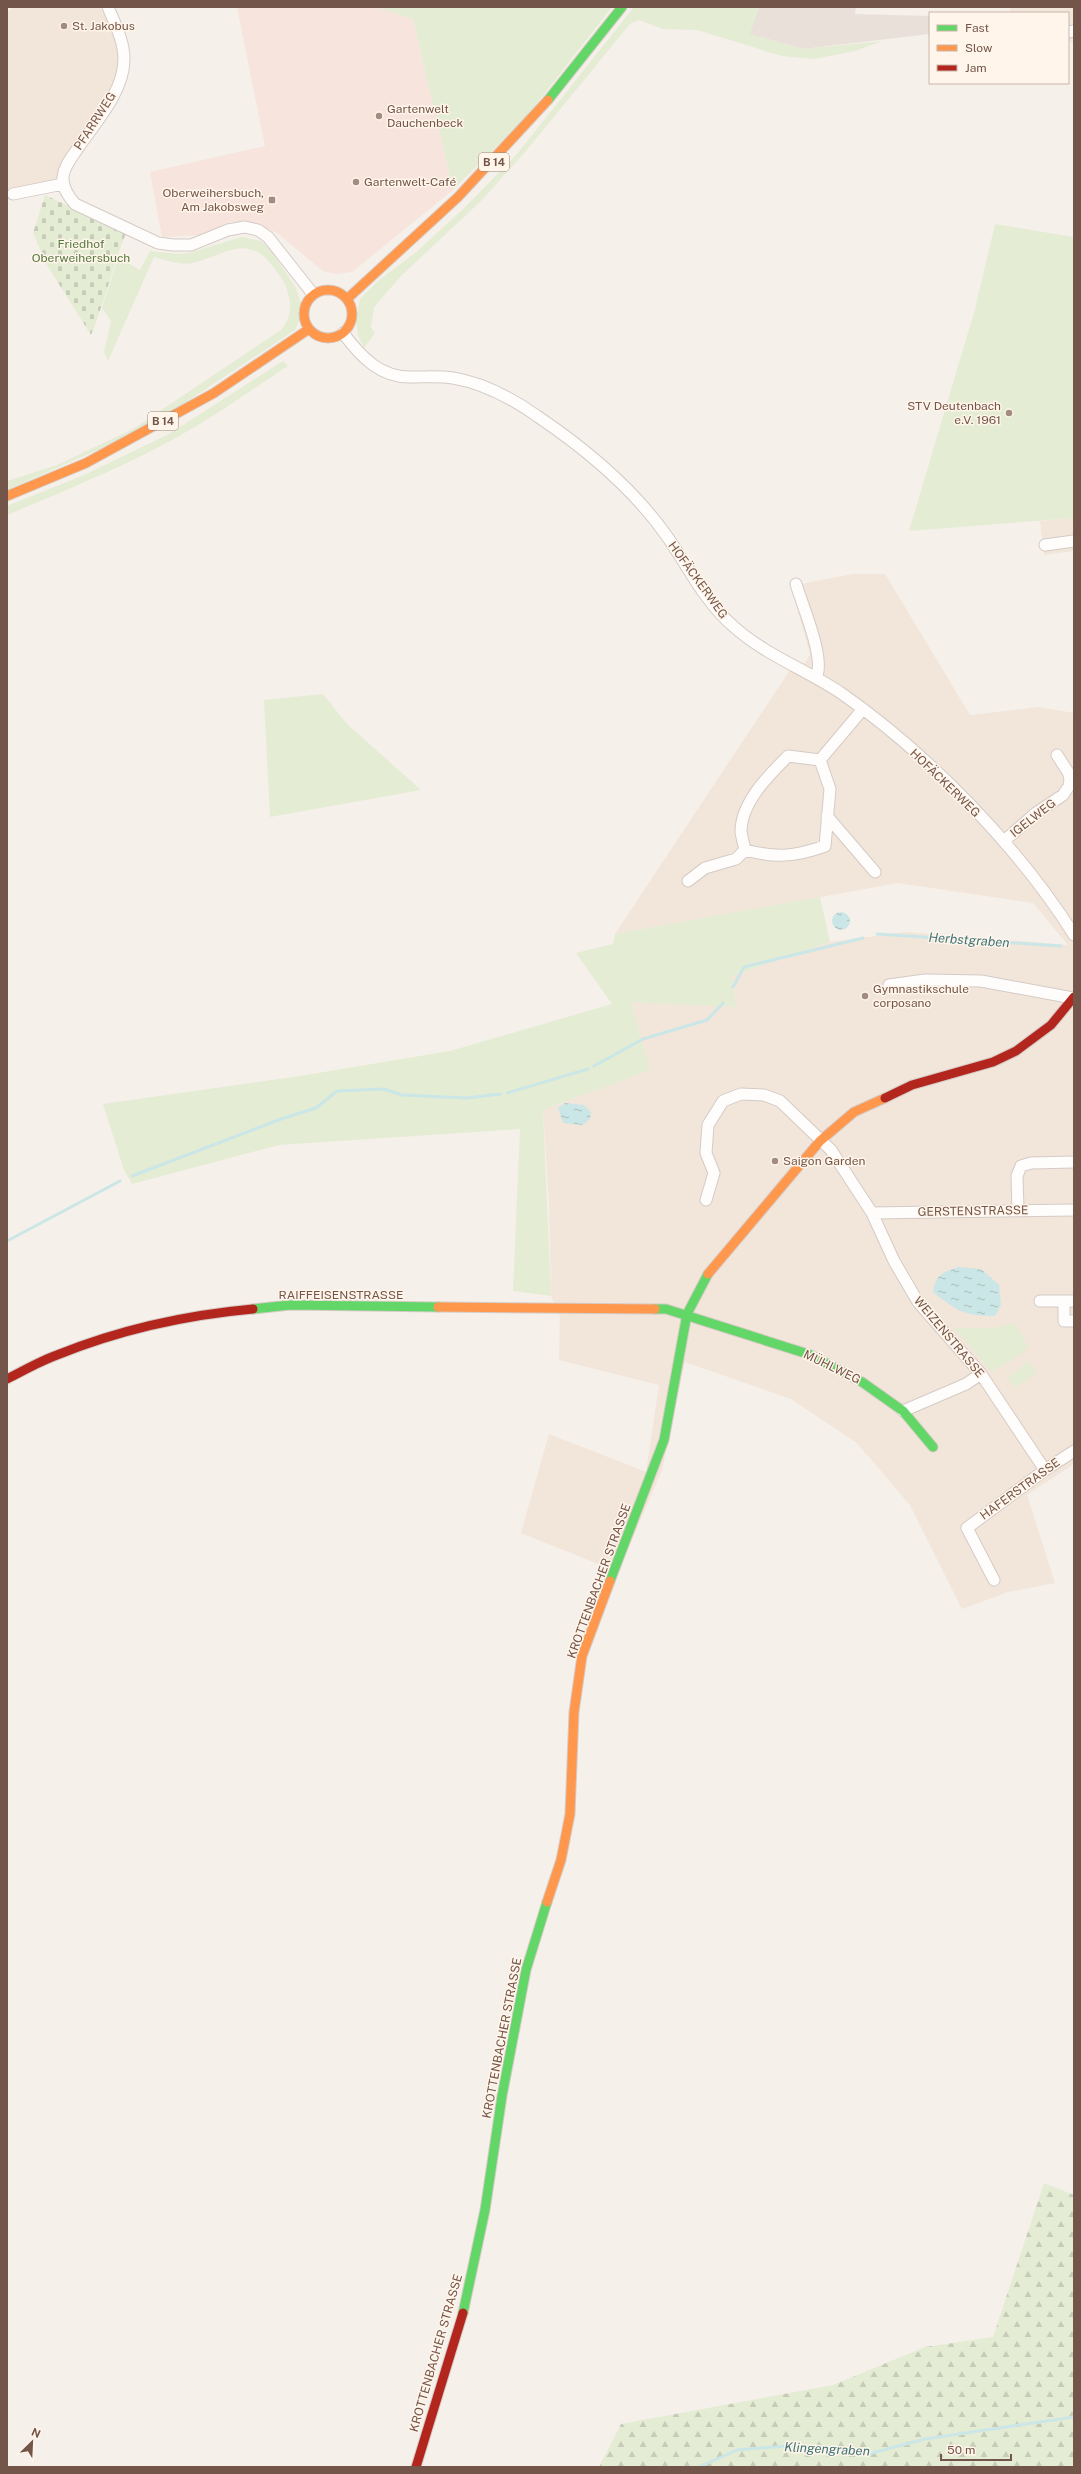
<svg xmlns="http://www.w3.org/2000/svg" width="1081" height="2474" font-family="'Public Sans',sans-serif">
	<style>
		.residential { fill: #f2e5da }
		.commercial { fill: #f6e4dd }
		.industrial { fill: #e9e0da }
		.green { fill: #e4ecd4 }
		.forest { fill: url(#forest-firs) }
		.cemetery { fill: url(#cemetery-stones) }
		.water { fill: url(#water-ripples) }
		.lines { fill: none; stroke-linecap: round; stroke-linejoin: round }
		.stream { stroke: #cbe6e6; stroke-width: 3 }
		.street-casing { stroke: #d4cbc6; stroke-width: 13 }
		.fast-casing { stroke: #d5cbc6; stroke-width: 11 }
		.slow-casing { stroke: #d5cbc6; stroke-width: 11 }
		.jam-casing { stroke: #d5cbc6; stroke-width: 11 }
		.street { stroke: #fefdfc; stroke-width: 11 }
		.fast { stroke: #63d668; stroke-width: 9 }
		.slow { stroke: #ff974d; stroke-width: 9 }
		.jam { stroke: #b3261e; stroke-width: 9 }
		.poi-dot { fill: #a28b81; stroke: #fff5ea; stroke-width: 1.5 }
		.labels { text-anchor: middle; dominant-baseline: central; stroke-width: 3; stroke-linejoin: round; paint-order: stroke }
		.shield { fill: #fff5ea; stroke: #9e8579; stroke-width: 1 }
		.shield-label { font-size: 11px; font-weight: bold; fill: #745549 }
		.poi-label { font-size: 12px; fill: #745549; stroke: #fff5ea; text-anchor: start }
		.street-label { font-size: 12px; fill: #745549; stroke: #fff5ea }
		.park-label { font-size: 12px; fill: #577a42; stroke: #fff5ea }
		.water-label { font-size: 13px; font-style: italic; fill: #3d7579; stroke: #fff5ea }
	</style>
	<defs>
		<pattern id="forest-firs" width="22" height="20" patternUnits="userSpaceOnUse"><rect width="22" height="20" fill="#e4ecd4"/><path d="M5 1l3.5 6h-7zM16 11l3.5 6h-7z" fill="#c7ccb8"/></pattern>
		<pattern id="cemetery-stones" width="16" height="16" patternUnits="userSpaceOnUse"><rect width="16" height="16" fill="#e4ecd4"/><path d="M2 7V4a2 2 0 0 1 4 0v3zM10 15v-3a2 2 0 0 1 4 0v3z" fill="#c7ccb8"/></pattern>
		<pattern id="water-ripples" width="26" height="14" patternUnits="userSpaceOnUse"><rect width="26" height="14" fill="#cbe6e6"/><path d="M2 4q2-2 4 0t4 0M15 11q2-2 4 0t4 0" fill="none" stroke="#a9bdbc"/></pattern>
	</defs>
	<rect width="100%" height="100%" fill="#f6f0ea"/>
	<path class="residential" d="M13 7H99L108 21 118 49 119 74 97 119 61 180 11 196 7 194V12Z
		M1011 7H1074V42H1068V13H1010Z
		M1074 518V551L1044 555 1040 521Z
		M853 574H885L970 715 1039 707 1074 713V1464L1027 1495 1055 1583 1008 1592 962 1609 910 1505 857 1443 791 1399 685 1362 662 1470 618 1572 521 1533 549 1434 646 1472 659 1385 559 1360 560 1316 551 1296 549 1206 543 1110 650 1070 631 1002 736 1007 732 976 830 942 906 932 1068 945 1033 903 898 883 615 934 790 670 806 662 810 654 791 586Z"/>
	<path class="commercial" d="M237 7H376L413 19 453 190 352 272 336 274 323 271 277 233 253 222H229L201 235 162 237 150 172 265 146Z"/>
	<path class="industrial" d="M759 7H856L855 14 930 16V34L803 49 749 34Z"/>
	<path class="green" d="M376 7H612L527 116 453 190 413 19Z
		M634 7H759L750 34 803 49 883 41 855 51 814 59 782 56 697 30 663 29 639 20 630 24 526 151 480 202 401 276 374 307 371 327 375 333 364 348 358 335 356 320 360 299 379 280 415 253 461 211 517 154Z
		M995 224 1074 237V518L909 531 975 309Z
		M242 237 261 241 270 249 296 288 303 311 295 330 147 428 7 490V481L57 465 133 429 281 330C291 319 292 304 287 290 284 280 277 272 271 264 246 233 223 256 193 263 180 266 166 260 154 257L108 361 104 352 111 321 102 308 118 257 140 270 150 251 179 254 188 253Z
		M283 361 288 366C245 394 203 425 157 448 108 473 57 494 7 515V506L82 476 169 434Z
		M323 694 347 724 421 790 270 817 264 700Z
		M820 897 830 942 732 976 736 1007 631 1002 650 1070 543 1110 551 1296 513 1291 520 1129 279 1145 132 1184 124 1170 103 1104 300 1076 450 1051 612 1004 576 953 613 944 615 934Z
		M1015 1323 1028 1347 1020 1355 992 1372 954 1328H993Z
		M1029 1361 1037 1372 1015 1388 1007 1378Z"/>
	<path class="forest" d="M1044 2183 1074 2195V2467H599L621 2424 833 2385 925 2347 993 2337Z"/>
	<path class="cemetery" d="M45 195 126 233C113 265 105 301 91 335L47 265 33 233Z"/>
	<path class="water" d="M832 921a9 9 0 1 1 18 0a9 9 0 1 1-18 0Z
		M565 1103 584 1105 591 1112 590 1119 583 1125 563 1123 558 1108Z
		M958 1267 981 1269 999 1285 1001 1305 995 1316C964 1316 957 1311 933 1292 935 1275 943 1272 958 1267Z"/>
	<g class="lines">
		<path class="stream" d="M877 934 1061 946
			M733 987 744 967 863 938
			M594 1066 643 1039 707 1020 723 1003
			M507 1093 588 1069
			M132 1176 281 1119 316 1108 337 1091 384 1089 402 1095 467 1098 500 1094
			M7 1241 120 1181
			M699 2467 737 2450 786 2446 868 2454 925 2439 1074 2417"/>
		<defs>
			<path id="street" d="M108 7C115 24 124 41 124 59 124 92 95 123 78 148 72 157 64 166 63 177 62 188 69 197 75 204L158 243 173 245H191L228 230 245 227 258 230 268 237 313 294
				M1068 32 1074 31
				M13 194 63 184
				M343 333C361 357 381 379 414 377 427 377 440 376 453 378 483 383 513 399 537 416 586 449 632 487 666 535 688 566 704 601 733 626 765 655 805 669 841 693 927 753 1018 846 1074 935
				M1045 545 1074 541
				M796 584C802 605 826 659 816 678
				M788 756 820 760 830 789 825 846C794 857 776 858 745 850 744 845 742 838 741 832 741 802 769 775 788 756Z
				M820 760 863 709
				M827 816 875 872
				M1004 841 1036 813 1063 795 1069 786 1070 779 1068 772 1057 755
				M688 881 705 868 736 859 745 850
				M889 985 925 980 981 981 1073 998
				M706 1200 714 1173 706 1153 708 1125 723 1101 741 1094 764 1095 780 1101 831 1150 872 1213 894 1261 918 1302 981 1374 1045 1470
				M1018 1210 1017 1176 1021 1166 1031 1163 1074 1162
				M872 1213 1074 1210
				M1040 1301H1074
				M1064 1301V1321H1074
				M903 1411 966 1384 981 1374
				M994 1580 967 1528 1045 1470 1074 1451"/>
			<path id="fast" d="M548 100 622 7
				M253 1309 290 1305 438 1307
				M655 1309H666L811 1355 862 1382 903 1411 933 1447
				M610 1581 664 1440 687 1314 708 1274
				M463 2313 485 2210 502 2096 526 1970 547 1902"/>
			<path id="slow" d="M304 314a24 24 0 1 1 48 0a24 24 0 1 1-48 0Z
				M347 299 458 197 548 100
				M7 496 86 463 214 393 309 329
				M708 1274 820 1141 854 1112 885 1098
				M438 1307 655 1309
				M547 1902 561 1860 570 1814 574 1712 582 1656 610 1581"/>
			<path id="jam" d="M885 1098 912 1085 993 1062 1016 1051 1051 1025 1074 997
				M7 1379C23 1371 40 1361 57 1355 119 1330 186 1315 253 1309
				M416 2467 463 2313"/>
		</defs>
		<use href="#street" class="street-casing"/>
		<use href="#fast" class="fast-casing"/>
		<use href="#slow" class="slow-casing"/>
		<use href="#jam" class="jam-casing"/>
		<use href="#street" class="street"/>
		<use href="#fast" class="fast"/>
		<use href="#slow" class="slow"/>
		<use href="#jam" class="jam"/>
	</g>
	<g class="poi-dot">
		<circle cx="64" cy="26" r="4"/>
		<circle cx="379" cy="116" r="4"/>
		<circle cx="356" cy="182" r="4"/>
		<rect x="268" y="196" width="8" height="8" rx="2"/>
		<circle cx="1009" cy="413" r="4"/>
		<circle cx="865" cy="996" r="4"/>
		<circle cx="775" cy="1161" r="4"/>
	</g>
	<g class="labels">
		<g class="shield">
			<rect x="479" y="153" width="30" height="18" rx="3"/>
			<rect x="148" y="412" width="30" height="18" rx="3"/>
		</g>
		<g class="shield-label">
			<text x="494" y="162">B 14</text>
			<text x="163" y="421">B 14</text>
		</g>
		<g class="poi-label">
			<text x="72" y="26">St. Jakobus</text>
			<text x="387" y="109">Gartenwelt<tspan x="387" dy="14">Dauchenbeck</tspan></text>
			<text x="364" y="182">Gartenwelt-Café</text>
			<text x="264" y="193" text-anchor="end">Oberweihersbuch,<tspan x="264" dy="14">Am Jakobsweg</tspan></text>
			<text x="1001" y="406" text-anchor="end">STV Deutenbach<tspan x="1001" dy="14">e.V. 1961</tspan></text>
			<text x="873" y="989">Gymnastikschule<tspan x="873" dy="14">corposano</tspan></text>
			<text x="783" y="1161">Saigon Garden</text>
		</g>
		<g class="street-label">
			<text transform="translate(95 121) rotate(-57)">PFARRWEG</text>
			<text transform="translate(698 580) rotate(54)">HOFÄCKERWEG</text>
			<text transform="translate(945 783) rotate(44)">HOFÄCKERWEG</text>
			<text transform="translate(1033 818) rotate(-38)">IGELWEG</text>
			<text transform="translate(973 1211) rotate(-1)">GERSTENSTRASSE</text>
			<text x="341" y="1295">RAIFFEISENSTRASSE</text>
			<text transform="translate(949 1337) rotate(50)">WEIZENSTRASSE</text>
			<text transform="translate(832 1367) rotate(26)">MÜHLWEG</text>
			<text transform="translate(1020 1489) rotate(-36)">HAFERSTRASSE</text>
			<text transform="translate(599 1581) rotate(-70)">KROTTENBACHER STRASSE</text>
			<text transform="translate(502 2038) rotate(-79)">KROTTENBACHER STRASSE</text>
			<text transform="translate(436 2353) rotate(-74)">KROTTENBACHER STRASSE</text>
		</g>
		<g class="park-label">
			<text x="81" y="244">Friedhof<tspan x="81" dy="14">Oberweihersbuch</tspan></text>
		</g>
		<g class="water-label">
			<text transform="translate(969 940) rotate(4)">Herbstgraben</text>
			<text transform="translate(827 2449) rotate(3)">Klingengraben</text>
		</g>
	</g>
	<rect width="1081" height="2474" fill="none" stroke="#745549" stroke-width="16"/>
	<rect x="929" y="12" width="140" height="72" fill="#fff5ea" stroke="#c7b5aa"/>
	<rect x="937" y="25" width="20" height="6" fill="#63d668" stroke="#c7b5aa"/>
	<text x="965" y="32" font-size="12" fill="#745549">Fast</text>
	<rect x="937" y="45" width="20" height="6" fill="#ff974d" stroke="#c7b5aa"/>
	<text x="965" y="52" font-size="12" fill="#745549">Slow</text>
	<rect x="937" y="65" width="20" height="6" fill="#b3261e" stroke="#c7b5aa"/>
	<text x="965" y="72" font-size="12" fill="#745549">Jam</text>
	<g transform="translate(32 2442) rotate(24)" stroke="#fff5ea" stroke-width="3" paint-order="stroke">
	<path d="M0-3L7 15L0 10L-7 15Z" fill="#745549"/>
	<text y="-6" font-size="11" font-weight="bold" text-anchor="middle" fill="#745549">N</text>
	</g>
	<path d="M941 2454v6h70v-6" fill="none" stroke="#745549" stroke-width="2"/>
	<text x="947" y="2454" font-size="12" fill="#745549" stroke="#fff5ea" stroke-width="3" paint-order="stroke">50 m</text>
</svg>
